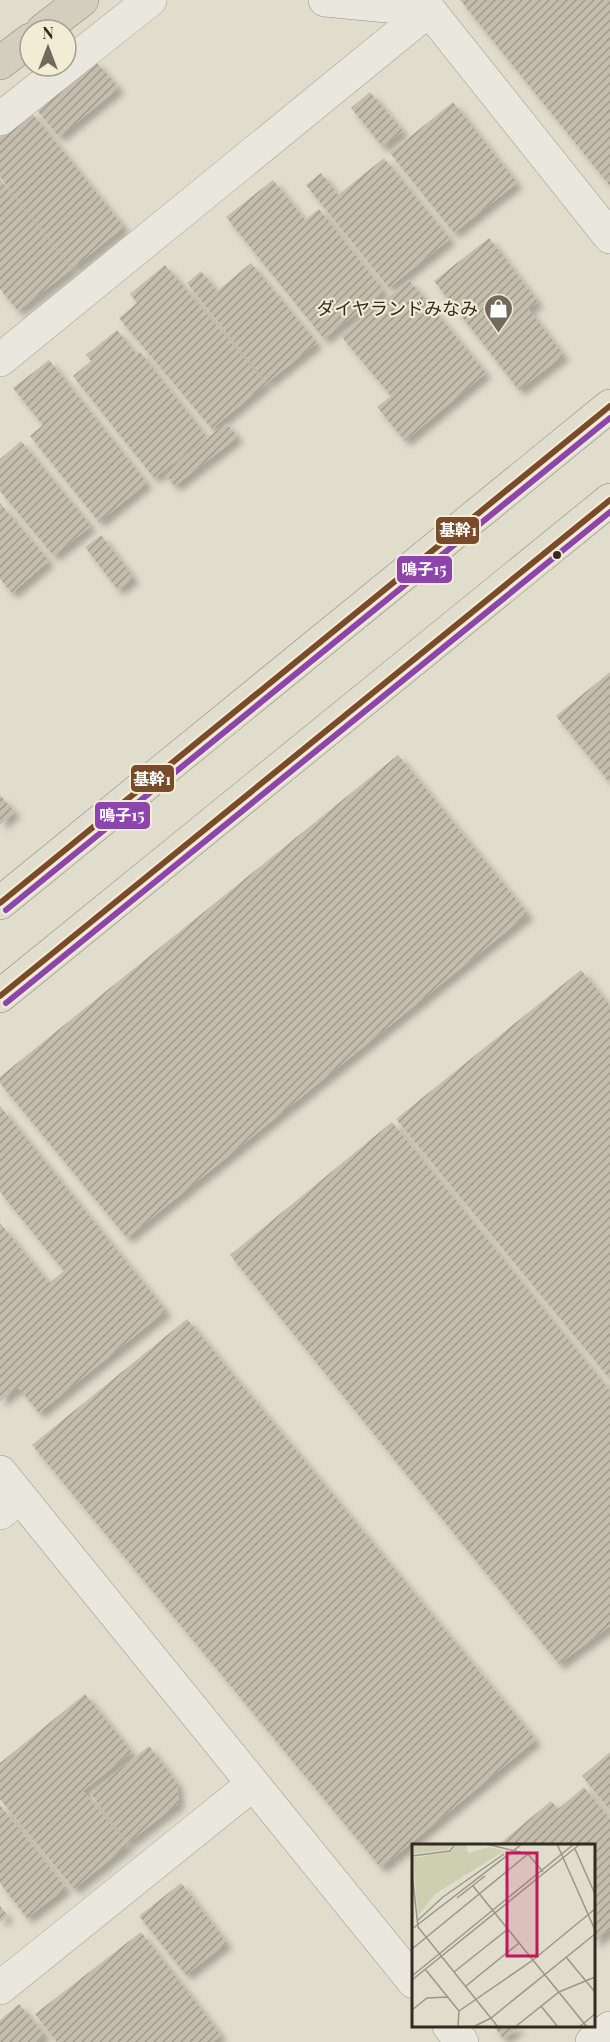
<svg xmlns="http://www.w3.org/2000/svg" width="610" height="2042" font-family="'Playfair Display','Noto Sans JP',serif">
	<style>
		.building { fill: url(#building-hatch); filter: url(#shadow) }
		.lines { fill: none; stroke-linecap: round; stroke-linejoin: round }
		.street-casing { stroke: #a6a296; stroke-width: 34 }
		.secondary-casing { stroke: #969186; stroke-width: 34 }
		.primary-casing { stroke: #8c877d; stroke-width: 34 }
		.highway-casing { stroke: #8c877d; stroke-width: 34 }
		.street { stroke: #eae7de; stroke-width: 33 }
		.secondary { stroke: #eae7de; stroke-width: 33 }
		.primary { stroke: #e1ded0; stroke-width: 33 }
		.highway { stroke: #d4cebe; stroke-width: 33 }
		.bus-1-casing { stroke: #f1ecd4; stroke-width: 10 }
		.bus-2-casing { stroke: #f1ecd4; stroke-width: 10 }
		.bus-1 { stroke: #7a4b2a; stroke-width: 6 }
		.bus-2 { stroke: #8e44ad; stroke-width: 6 }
		.bus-dot { fill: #332b1f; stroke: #f1ecd4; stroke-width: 2 }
		.labels { text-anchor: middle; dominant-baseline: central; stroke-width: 4.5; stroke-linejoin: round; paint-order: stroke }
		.poi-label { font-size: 18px; fill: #332b1f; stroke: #f1ecd4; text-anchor: end }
		.inset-road { fill: none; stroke: #9b9687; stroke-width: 1.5 }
		.view { fill: #c2185b; fill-opacity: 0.15; stroke: #c2185b; stroke-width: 3 }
		.inset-edge { fill: none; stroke: #332b1f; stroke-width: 3 }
		.line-badge { stroke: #f1ecd4; stroke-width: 2 }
		.badge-label { font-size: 16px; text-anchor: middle; font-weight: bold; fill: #fff }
	</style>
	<defs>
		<pattern id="building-hatch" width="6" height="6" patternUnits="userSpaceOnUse" patternTransform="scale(1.5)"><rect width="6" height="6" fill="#c4bdae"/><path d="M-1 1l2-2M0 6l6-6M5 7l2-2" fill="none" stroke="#a09a8d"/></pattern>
		<filter id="shadow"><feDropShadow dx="5.5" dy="5.5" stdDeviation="3" flood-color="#0004"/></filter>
	</defs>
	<rect width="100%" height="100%" fill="#e1ddcd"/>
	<path class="building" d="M460 0H610V186Z
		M95 61 119 88 59 137 36 109Z
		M370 92 403 131 383 147 351 108Z
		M453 102 517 183 454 233 390 153Z
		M31 112 124 227 73 268 0 177V137Z
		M384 158 450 239 389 288 306 185 321 173 338 195Z
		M0 179 72 269 18 311 0 289Z
		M273 180 305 220 319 209 384 291 324 339 226 217Z
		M489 238 538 302 528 309 564 355 519 390 434 281Z
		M251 263 317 343 267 383 187 283 201 271 217 291Z
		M165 265 266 384 212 429 119 318 137 303 130 294Z
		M409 280 486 373 405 441 377 407 391 396 341 336Z
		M117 330 137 355 140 352 207 437 154 478 73 376 91 361 86 355Z
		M49 360 147 483 99 522 30 436 43 425 13 388Z
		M226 423 238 437 175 486 164 473Z
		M21 441 91 526 54 556 0 491V459Z
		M0 503 49 561 12 593 0 579Z
		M101 535 134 578 118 590 85 547Z
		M610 672V783L556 716Z
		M398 755 528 914 127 1238 0 1083V1077Z
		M0 795 15 812 0 825Z
		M581 970 610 1006V1379L396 1119Z
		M0 1106 166 1311 39 1413 18 1387 0 1402V1223L49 1283 64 1271 0 1192Z
		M392 1122 610 1391V1626L559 1664 230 1255Z
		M187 1319 536 1740 381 1868 32 1445Z
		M85 1694 132 1752 83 1791 128 1845 74 1889 0 1799V1763Z
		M149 1746 177 1783 179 1803 128 1843 90 1793Z
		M610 1752V1810L582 1776Z
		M584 1787 610 1819V1929L594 1943V1846H497L551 1801 558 1809Z
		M0 1805 66 1888 27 1918 0 1883Z
		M181 1883 227 1943 186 1975 139 1916Z
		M0 1906 8 1916 0 1922Z
		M141 1932 221 2035 213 2042H57L35 2014Z
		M19 2004 45 2035 37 2042H0V2020Z
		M493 2026H521L504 2039Z"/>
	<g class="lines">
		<defs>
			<path id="street" d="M0 119 150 0
				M0 360 429 10
				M0 1513 20 1497
				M0 1988 253 1784"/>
			<path id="secondary" d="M325 0 429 10 610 237
				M0 1472 414 1982
				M449 2026 462 2042
				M592 2042 610 2028"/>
			<path id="primary" d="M0 903 610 406
				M0 996 610 500"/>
			<path id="highway" d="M43 30 82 0
				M0 63 30 40"/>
		</defs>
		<use href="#street" class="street-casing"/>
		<use href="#secondary" class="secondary-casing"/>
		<use href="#primary" class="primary-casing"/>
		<use href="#highway" class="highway-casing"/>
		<use href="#street" class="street"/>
		<use href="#secondary" class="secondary"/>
		<use href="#primary" class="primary"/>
		<use href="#highway" class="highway"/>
		<defs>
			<path id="bus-1" d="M0 903 610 406
				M0 996 610 500"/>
			<path id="bus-2" d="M6 910 610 418
				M6 1003 610 512"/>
		</defs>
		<use href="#bus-1" class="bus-1-casing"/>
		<use href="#bus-2" class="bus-2-casing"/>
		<use href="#bus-1" class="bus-1"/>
		<use href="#bus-2" class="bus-2"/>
	</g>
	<defs>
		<symbol id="shop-pin" viewBox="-11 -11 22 30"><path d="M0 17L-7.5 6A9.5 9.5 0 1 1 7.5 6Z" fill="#70695c" stroke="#f1ecd4"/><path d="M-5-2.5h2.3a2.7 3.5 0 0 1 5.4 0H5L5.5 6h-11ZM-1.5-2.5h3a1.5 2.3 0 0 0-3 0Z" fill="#fff"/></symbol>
	</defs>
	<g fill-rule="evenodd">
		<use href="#shop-pin" x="482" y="292" width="33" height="45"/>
	</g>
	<circle class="bus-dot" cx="557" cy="555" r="5"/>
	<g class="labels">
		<g class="poi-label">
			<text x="478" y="308">ダイヤランドみなみ</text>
		</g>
	</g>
	<g transform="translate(412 1844)">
		<rect width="183" height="183" fill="#e1ddcd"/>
		<path d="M0 0H41L35 6 0 10ZM45 0H54L56 9 77 3 92 7 23 50 6 72 1 14 39 8Z" fill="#ccd0b1"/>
		<path d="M38 15 32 42 6 51 3 20Z" fill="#ccd0b1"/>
		<path class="inset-road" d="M74 0 116 10 131 28M145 0 183 86M163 5 183 50M0 12 38 7 43 0M0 28 6 83 86 183M61 42 175 183M45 54 73 32M5 77 31 53 92 10M0 85 110 0M0 105 116 10M154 113 183 148M13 125 47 167 46 183M42 128 96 85M0 132 162 0M0 136 168 0M54 142 107 99M129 162 146 183M0 166 15 154 36 153M47 167 121 116 183 65M61 183 79 174 183 90M103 183 147 148 183 133M167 183 183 170"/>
		<path class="view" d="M95 9H125V112H95Z"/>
		<rect width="183" height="183" class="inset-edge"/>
	</g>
	<g class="line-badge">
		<rect x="435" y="516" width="45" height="29" rx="6" fill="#7a4b2a"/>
		<rect x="396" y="555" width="57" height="29" rx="6" fill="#8e44ad"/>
		<rect x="130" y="764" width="45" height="29" rx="6" fill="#7a4b2a"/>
		<rect x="94" y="801" width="57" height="29" rx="6" fill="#8e44ad"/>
	</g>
	<g class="badge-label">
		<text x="458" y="536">基幹1</text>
		<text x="424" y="575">鳴子15</text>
		<text x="152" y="785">基幹1</text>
		<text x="122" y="821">鳴子15</text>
	</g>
	<g transform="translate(48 48)"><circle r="28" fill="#f1ecd4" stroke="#a59f8c" stroke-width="1.5"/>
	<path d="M0-4.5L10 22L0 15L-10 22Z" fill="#70695c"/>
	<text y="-9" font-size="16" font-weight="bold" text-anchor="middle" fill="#332b1f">N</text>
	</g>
</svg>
